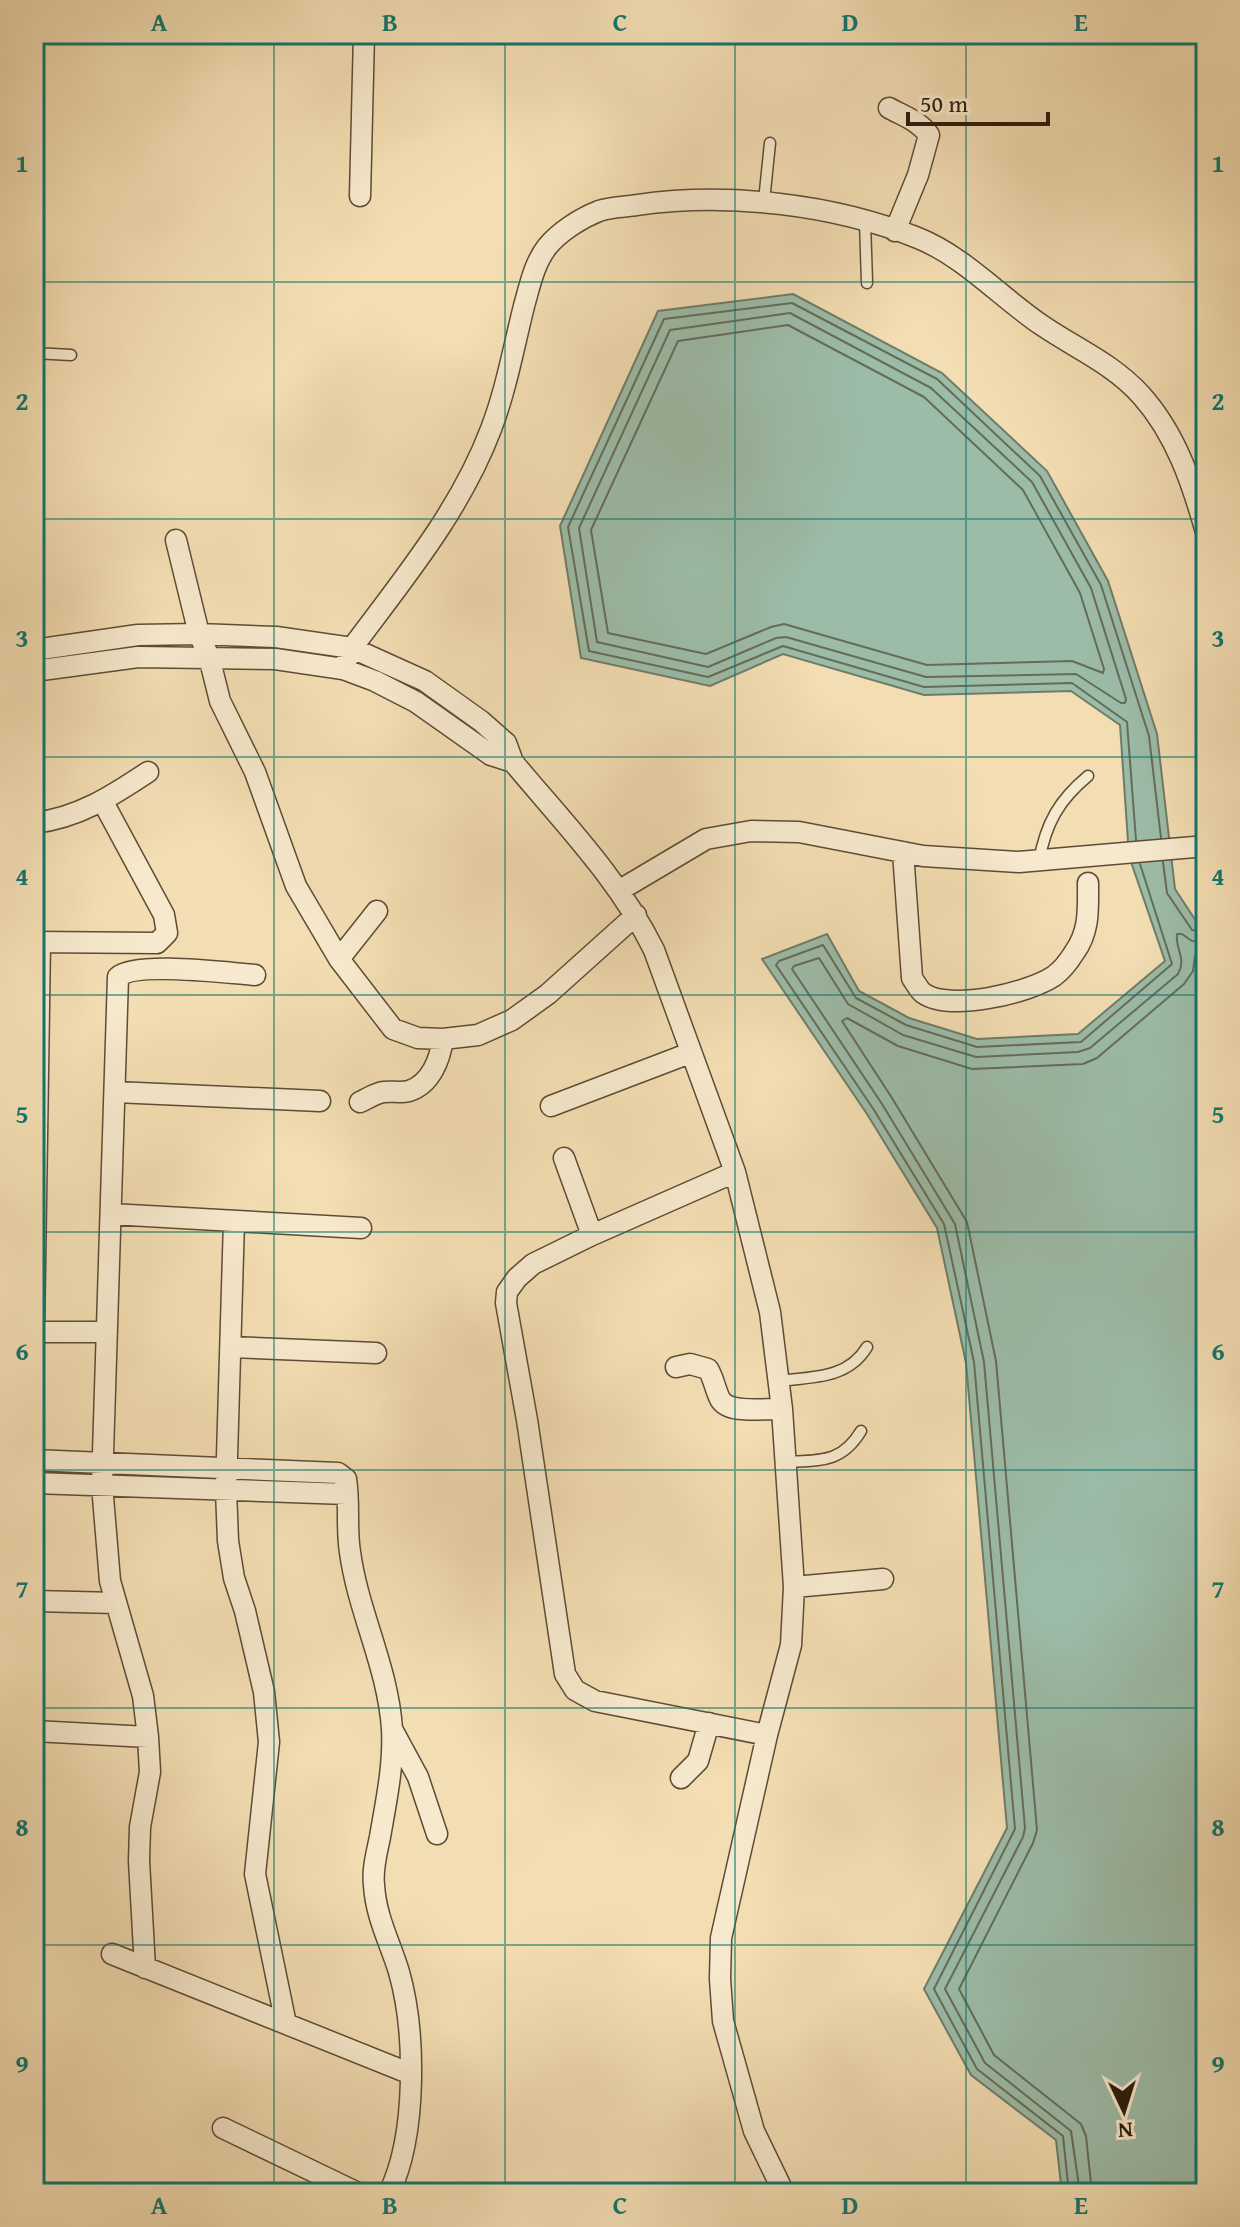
<svg xmlns="http://www.w3.org/2000/svg" width="1240" height="2227" font-family="'Gentium Book Plus',serif">
	<style>
		.water { fill: #9cbca8; stroke: #6f7c69; stroke-width: 2 }
		.lines { fill: none; stroke-linecap: round; stroke-linejoin: round }
		.shore { stroke: #646c5a; stroke-width: 2 }
		.lane-casing { stroke: #5d4c35; stroke-width: 13 }
		.street-casing { stroke: #5d4c35; stroke-width: 23 }
		.lane { stroke: #f7e9cd; stroke-width: 10 }
		.street { stroke: #f7e9cd; stroke-width: 20 }
		.grid { fill: none; stroke: #0f766e; stroke-width: 2; stroke-opacity: 0.55 }
		.neatline { fill: none; stroke: #0f766e; stroke-width: 3 }
		.grid-label { font-size: 26px; text-anchor: middle; font-weight: bold; fill: #0f766e }
	</style>
	<rect width="100%" height="100%" fill="#f3ddb2"/>
	<filter id="stains"><feTurbulence type="fractalNoise" baseFrequency=".0025" numOctaves="4"/><feColorMatrix values="0 0 0 0 .2 0 0 0 0 .09 0 0 0 0 .02 0 0 0 .5 -.17"/></filter>
	<radialGradient id="worn" r=".72"><stop offset=".6" stop-color="#630" stop-opacity="0"/><stop offset="1" stop-color="#630" stop-opacity=".3"/></radialGradient>
	<path class="water" d="M793 294 942 373 1047 471 1108 581 1157 734 1175 889 1198 924 1206 925V2193H1062L1056 2140 971 2075 924 1989 1007 1828 966 1363 937 1228 867 1114 762 959 827 934 859 991 909 1018 977 1039 1078 1034 1165 961 1129 856 1120 725 1071 691 924 695 783 654 710 686 581 658 560 526 658 311Z"/>
	<g class="lines">
		<path class="shore" d="M790 313 931 388 1032 482 1091 588 1126 699 1125 703H1121L1076 674 926 677 786 637 776 638 708 667 597 642 579 528 670 330Z
			M788 325 924 397 1023 490 1080 593 1104 669 1103 673 1072 661 927 665 784 624 771 627 706 654 608 633 591 530 678 341Z
			M1136 840 1127 722 1072 683 924 687 783 646 708 677 589 651 568 527 664 319 792 303 937 379 1040 476 1101 585 1149 736 1161 838
			M1163 862 1167 893 1192 930 1206 932
			M1069 2193 1063 2136 977 2069 934 1989 1015 1829 974 1362 944 1224 874 1110 776 965 779 961 823 945 856 998 906 1025 977 1047 1081 1042 1172 964 1140 864
			M1080 2193 1071 2131 985 2063 945 1989 1023 1837 1025 1828 984 1362 955 1224 882 1104 792 969 794 966 819 958 848 1004 903 1035 976 1057 1078 1052 1090 1048 1178 974C1187 959 1175 949 1177 934H1182L1192 941 1206 942
			M1092 2193 1086 2136 1081 2124 994 2055 959 1989 1033 1843 1037 1830 996 1361 967 1222 892 1098 842 1021 847 1018 898 1046 972 1069 1083 1064 1097 1058 1184 984 1193 971 1195 956 1206 955"/>
		<defs>
			<path id="lane" d="M764 201 770 143
				M865 221 867 283
				M34 353 71 355
				M1039 861C1046 823 1059 800 1088 776
				M778 1381C812 1377 848 1379 867 1347
				M784 1462C819 1460 841 1464 861 1431"/>
			<path id="street" d="M889 108C904 116 919 121 929 135L918 175 895 231
				M360 196 364 34
				M176 540 199 634 209 657 220 701 255 772 296 886 339 959 393 1029 418 1038 443 1039 478 1035 512 1020 548 994 636 915
				M34 650 138 635 199 634 276 637 352 648 425 681 481 721 506 743 513 762C563 822 619 879 654 950L735 1172 770 1312 782 1409 794 1587 791 1645 767 1735 721 1938 720 1979 723 2021 754 2131 784 2193
				M343 669 352 648C404 578 460 511 491 429 506 390 514 346 524 306 530 285 534 264 547 247 559 232 581 218 599 211 610 207 625 207 637 205 727 192 833 204 918 238 965 257 1001 298 1043 326 1077 349 1113 364 1141 395 1176 434 1192 483 1206 532
				M34 671 138 657 275 659 343 669 375 681 416 702 491 755 513 762
				M34 823C78 818 112 796 148 772
				M903 852 912 978C915 982 919 990 923 993 949 1012 1029 993 1054 976 1061 971 1069 961 1074 953 1090 931 1088 909 1088 883
				M620 890 706 839 751 831 799 832 923 856 1019 862 1206 846
				M34 942 157 943 167 933 164 915 103 802
				M339 959 377 911
				M115 1092 320 1101
				M360 1102C367 1099 375 1093 384 1092 392 1091 401 1093 409 1091 431 1084 440 1059 443 1039
				M551 1106 690 1053
				M564 1158 592 1235
				M735 1172 592 1235 533 1264 517 1278 507 1292 506 1303 527 1420 565 1674 575 1690 595 1701 767 1735
				M111 1214 361 1228
				M234 1221 226 1490 228 1541 234 1578 245 1611 264 1692 269 1742 255 1874 286 2024
				M34 1332 40 942
				M34 1332H107
				M231 1347 376 1353
				M676 1367 690 1364 708 1369C714 1379 715 1389 720 1399 729 1415 765 1408 782 1409
				M34 1460 338 1473 346 1479C350 1503 346 1528 350 1552 358 1612 388 1667 392 1729 394 1765 386 1802 380 1837 377 1852 372 1869 374 1885 376 1918 390 1942 399 1972 416 2032 417 2136 389 2193
				M34 1483 347 1494
				M794 1587 883 1579
				M34 1601 116 1603
				M392 1729 418 1777 437 1834
				M34 1731 148 1737
				M681 1778 698 1761 709 1723
				M112 1954 411 2074
				M145 1968 139 1861 140 1827 150 1772 148 1737 143 1696 110 1581 102 1485 118 977C136 961 227 973 255 975
				M223 2128 358 2193"/>
		</defs>
		<use href="#lane" class="lane-casing"/>
		<use href="#street" class="street-casing"/>
		<use href="#lane" class="lane"/>
		<use href="#street" class="street"/>
	</g>
	<path class="grid" d="M274 34V2193M505 34V2193M735 34V2193M966 34V2193M34 282H1206M34 519H1206M34 757H1206M34 995H1206M34 1232H1206M34 1470H1206M34 1708H1206M34 1945H1206"/>
	<rect width="1240" height="2227" fill="none" stroke="#f3ddb2" stroke-width="88"/>
	<g transform="translate(1124 2111) rotate(176)" stroke="#f7e9cd" stroke-width="6" paint-order="stroke">
	<path d="M0-6L14 30L0 20L-14 30Z" fill="#2b1c0b"/>
	<text y="-12" font-size="22" font-weight="bold" text-anchor="middle" fill="#2b1c0b">N</text>
	</g>
	<path d="M908 112v12h140v-12" fill="none" stroke="#2b1c0b" stroke-width="4"/>
	<text x="920" y="112" font-size="24" fill="#2b1c0b" stroke="#f7e9cd" stroke-width="6" paint-order="stroke">50 m</text>
	<rect x="44" y="44" width="1152" height="2139" class="neatline"/>
	<g class="grid-label">
		<text x="159" y="31">A</text>
		<text x="390" y="31">B</text>
		<text x="620" y="31">C</text>
		<text x="850" y="31">D</text>
		<text x="1081" y="31">E</text>
		<text x="22" y="172">1</text>
		<text x="1218" y="172">1</text>
		<text x="22" y="410">2</text>
		<text x="1218" y="410">2</text>
		<text x="22" y="647">3</text>
		<text x="1218" y="647">3</text>
		<text x="22" y="885">4</text>
		<text x="1218" y="885">4</text>
		<text x="22" y="1123">5</text>
		<text x="1218" y="1123">5</text>
		<text x="22" y="1360">6</text>
		<text x="1218" y="1360">6</text>
		<text x="22" y="1598">7</text>
		<text x="1218" y="1598">7</text>
		<text x="22" y="1836">8</text>
		<text x="1218" y="1836">8</text>
		<text x="22" y="2073">9</text>
		<text x="1218" y="2073">9</text>
		<text x="159" y="2214">A</text>
		<text x="390" y="2214">B</text>
		<text x="620" y="2214">C</text>
		<text x="850" y="2214">D</text>
		<text x="1081" y="2214">E</text>
	</g>
	<rect width="100%" height="100%" filter="url(#stains)"/>
	<rect width="100%" height="100%" fill="url(#worn)"/>
</svg>
